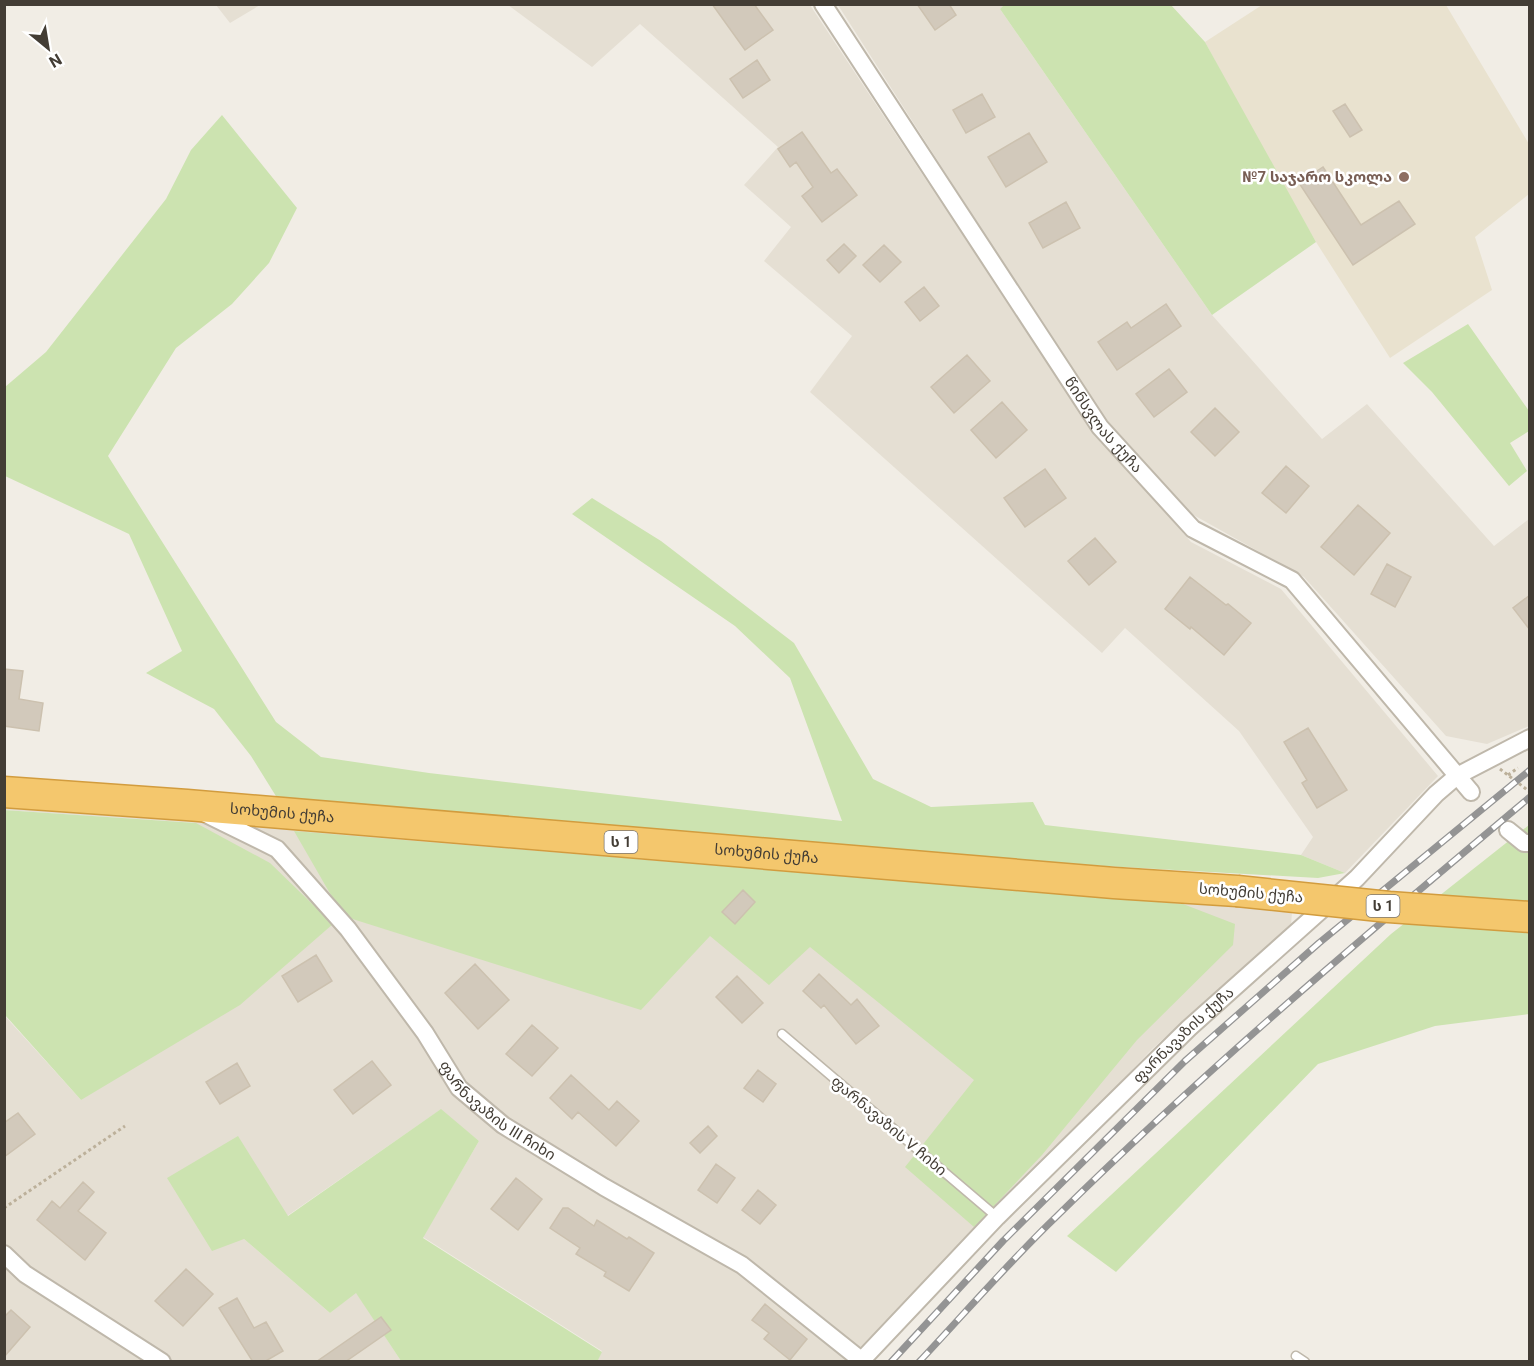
<svg xmlns="http://www.w3.org/2000/svg" width="1534" height="1366" font-family="Roboto,'Noto Sans Georgian',sans-serif">
	<style>
		.residential { fill: #e5dfd3 }
		.education { fill: #e9e2cf }
		.green { fill: #cce3b0 }
		.building { fill: #d2c9bb; stroke: #ccc1af; stroke-width: 1.5 }
		.lines { fill: none; stroke-linecap: round; stroke-linejoin: round }
		.lane-casing { stroke: #bfb8ab; stroke-width: 11 }
		.street-casing { stroke: #bfb8ab; stroke-width: 20 }
		.highway-casing { stroke: #d29c3e; stroke-width: 33 }
		.path { stroke: #bcb09a; stroke-width: 3; stroke-dasharray: 3 3; stroke-linecap: butt }
		.lane { stroke: #fff; stroke-width: 8 }
		.street { stroke: #fff; stroke-width: 16 }
		.highway { stroke: #f4c76d; stroke-width: 30 }
		.rail-casing { stroke: #949494; stroke-width: 7 }
		.rail { stroke: #fff; stroke-width: 4.5; stroke-dasharray: 14; stroke-linecap: butt }
		.highway-bridge-casing { stroke: #d29c3e; stroke-width: 33; stroke-linecap: butt }
		.highway-bridge { stroke: #f4c76d; stroke-width: 30 }
		.education-dot { fill: #8d6e63; stroke: #fff; stroke-width: 2 }
		.labels { text-anchor: middle; dominant-baseline: central; stroke-width: 5; stroke-linejoin: round; paint-order: stroke }
		.shield { fill: #fff; stroke: #7b7772; stroke-width: 1.5 }
		.shield-label { font-size: 14px; font-weight: bold; fill: #433d35 }
		.education-label { font-size: 15px; font-weight: bold; fill: #785e54; stroke: #fff; text-anchor: end }
		.street-label { font-size: 15px; fill: #433d35; stroke: #fff }
	</style>
	<rect width="100%" height="100%" fill="#f1ede5"/>
	<path class="residential" d="M216 5H260L230 23Z
		M508 5H810L1092 430 1191 542 1281 589 1438 776 1345 873 1301 855 1313 837 1239 731 1125 628 1102 653 810 392 852 336 764 261 791 227 744 185 778 147 640 24 592 67Z
		M838 5H1005L1000 9 1212 315 1322 439 1367 404 1494 546 1529 519V726L1487 744 1446 736 1304 577 1190 513 1107 425Z
		M5 806 1271 904 1292 912 1291 925 1152 1049 852 1361H597L602 1351 423 1237 479 1141 440 1110 287 1216 244 1239 330 1313 356 1292 401 1361H5L4 1015 81 1100 196 823 5 810Z"/>
	<path class="education" d="M1262 5H1446L1529 144V194L1475 237 1492 290 1390 358 1316 242 1269 161 1205 42Z"/>
	<path class="green" d="M1005 4 1171 5 1205 42 1316 242 1212 315 1000 9Z
		M222 115 297 208 269 263 232 304 176 348 108 456 276 722 321 757 429 773 842 821 790 678 735 626 572 514 592 498 661 541 794 643 873 779 931 807 1033 802 1045 825 1301 855 1345 873 1318 878 894 854 279 801 251 756 214 709 146 673 182 651 129 534 5 476V387L46 352 166 199 191 150Z
		M1468 324 1529 411V431L1510 443 1527 471 1509 486 1432 392 1403 363Z
		M4 810 196 823 270 863 333 924 240 1005 81 1100 5 1015Z
		M1529 825V1014L1435 1026 1318 1064 1116 1272 1067 1236 1391 934Z
		M294 831 1183 904 1235 924 1233 945 1137 1040 1042 1155 974 1227 905 1167 974 1080 810 947 769 985 710 936 641 1010 343 916Z
		M441 1109 479 1141 423 1238 602 1352 597 1362 401 1361 356 1293 330 1313 244 1239 212 1251 167 1178 238 1136 288 1216Z"/>
	<path class="building" d="M712 4H754L773 30 745 50Z
		M917 4H949L956 15 935 30Z
		M757 60 770 80 743 98 730 79Z
		M982 94 995 117 966 133 953 110Z
		M1345 104 1362 130 1350 137 1333 111Z
		M802 132 831 173 837 169 857 195 822 222 802 196 813 187 796 162 790 167 778 149Z
		M1029 133 1047 162 1006 187 988 157Z
		M1323 167 1361 225 1399 201 1415 224 1353 265 1299 183Z
		M1066 202 1080 228 1043 248 1029 223Z
		M844 244 856 256 839 273 827 260Z
		M884 245 901 262 880 282 863 265Z
		M924 287 939 306 920 321 905 302Z
		M1166 304 1181 326 1117 370 1098 342 1127 322 1131 328Z
		M967 355 990 381 954 413 931 387Z
		M1169 369 1187 392 1154 417 1136 394Z
		M1002 402 1027 430 996 458 971 430Z
		M1215 408 1239 432 1215 456 1191 432Z
		M1286 466 1309 486 1286 513 1262 493Z
		M1045 469 1066 498 1025 527 1004 498Z
		M1358 505 1390 533 1354 575 1321 547Z
		M1095 538 1116 562 1089 585 1068 561Z
		M1387 564 1411 577 1395 607 1371 594Z
		M1190 577 1226 605 1228 604 1251 623 1224 655 1191 627 1190 629 1165 609Z
		M1530 595V630L1513 608Z
		M4 669 23 671 19 699 43 703 39 731 4 726Z
		M1308 728 1347 790 1317 808 1302 783 1307 780 1284 742Z
		M743 890 755 902 735 924 722 912Z
		M316 955 332 981 298 1002 282 976Z
		M475 964 509 1000 478 1029 445 993Z
		M819 974 851 1005 857 999 879 1026 856 1044 824 1005 821 1008 803 991Z
		M737 976 763 1003 742 1023 716 997Z
		M532 1025 558 1048 532 1076 506 1054Z
		M372 1061 391 1085 353 1114 334 1090Z
		M237 1063 250 1086 220 1104 206 1082Z
		M758 1070 776 1084 763 1102 744 1088Z
		M571 1075 609 1110 617 1101 639 1121 616 1146 578 1112 572 1119 550 1098Z
		M18 1113 35 1134 4 1157V1123Z
		M708 1126 717 1136 700 1153 690 1143Z
		M716 1164 735 1178 717 1203 698 1190Z
		M516 1178 542 1199 518 1230 491 1209Z
		M83 1182 94 1192 78 1211 106 1233 85 1260 37 1220 52 1201 60 1208Z
		M758 1190 776 1205 760 1224 742 1210Z
		M563 1208H568L594 1226 597 1220 627 1239 629 1237 654 1253 629 1291 604 1276 606 1272 576 1254 580 1248 550 1228Z
		M186 1269 213 1294 183 1326 155 1301Z
		M237 1298 254 1328 266 1322 283 1351 264 1362H253L219 1308Z
		M765 1304 807 1339 790 1360 764 1339 769 1333 752 1320Z
		M11 1310 30 1327 4 1357V1317Z
		M381 1317 391 1330 345 1362H316Z"/>
	<g class="lines">
		<defs>
			<path id="lane" d="M782 1034 997 1217
				M1296 1356 1305 1362"/>
			<g id="street">
				<path id="s1" d="M823 4 1100 427 1193 529 1292 580 1471 792"/>
				<path id="s2" d="M204 813 277 849 348 929 425 1033 459 1088 503 1125 604 1187 742 1265 861 1360"/>
				<path d="M1508 830 1524 843H1530"/>
				<path d="M4 1254 25 1274 162 1362"/>
				<path id="s3" d="M860 1362 997 1217 1189 1028 1357 878 1436 794 1457 776 1530 738"/>
			</g>
			<g id="highway">
				<path id="s4" d="M4 792 187 805 1114 883 1237 891"/>
			</g>
		</defs>
		<use href="#lane" class="lane-casing"/>
		<use href="#street" class="street-casing"/>
		<use href="#highway" class="highway-casing"/>
		<path class="path" d="M1500 769 1530 792
			M1508 775 1518 768
			M4 1208 125 1126"/>
		<use href="#lane" class="lane"/>
		<use href="#street" class="street"/>
		<use href="#highway" class="highway"/>
		<defs>
			<path id="rail" d="M891 1362 1003 1241 1185 1061 1319 943 1530 770
				M919 1362C965 1313 1009 1262 1057 1216 1207 1068 1369 932 1530 797"/>
		</defs>
		<use href="#rail" class="rail-casing"/>
		<use href="#rail" class="rail"/>
		<defs>
			<path id="highway-bridge" d="M1237 891 1389 907 1530 917"/>
		</defs>
		<use href="#highway-bridge" class="highway-bridge-casing"/>
		<use href="#highway-bridge" class="highway-bridge"/>
	</g>
	<circle class="education-dot" cx="1404" cy="177" r="6"/>
	<g class="labels">
		<g class="shield">
			<rect x="604.5" y="831" width="33" height="22" rx="4.5"/>
			<rect x="1366.5" y="895" width="33" height="22" rx="4.5"/>
		</g>
		<g class="shield-label">
			<text x="621" y="842">ს 1</text>
			<text x="1383" y="906">ს 1</text>
		</g>
		<g class="education-label">
			<text x="1392" y="177">№7 საჯარო სკოლა</text>
		</g>
		<g class="street-label">
			<text stroke="none"><textPath href="#s1" startOffset="506">წინსვლას ქუჩა</textPath></text>
			<text stroke="none"><textPath href="#s4" startOffset="279">სოხუმის ქუჩა</textPath></text>
			<text stroke="none"><textPath href="#s4" startOffset="765">სოხუმის ქუჩა</textPath></text>
			<text transform="translate(1251 893) rotate(5)">სოხუმის ქუჩა</text>
			<text stroke="none"><textPath href="#s3" startOffset="460">ფარნავაზის ქუჩა</textPath></text>
			<text stroke="none"><textPath href="#s2" startOffset="426">ფარნავაზის III ჩიხი</textPath></text>
			<text transform="translate(889 1126) rotate(40)">ფარნავაზის V ჩიხი</text>
		</g>
	</g>
	<rect width="1534" height="1366" fill="none" stroke="#433d35" stroke-width="12"/>
	<g transform="translate(48 48) rotate(150)" stroke="#ffffff" stroke-width="4.5" paint-order="stroke">
	<path d="M0-4.5L10 22L0 15L-10 22Z" fill="#433d35"/>
	<text y="-9" font-size="16" font-weight="bold" text-anchor="middle" fill="#433d35">N</text>
	</g>
</svg>
